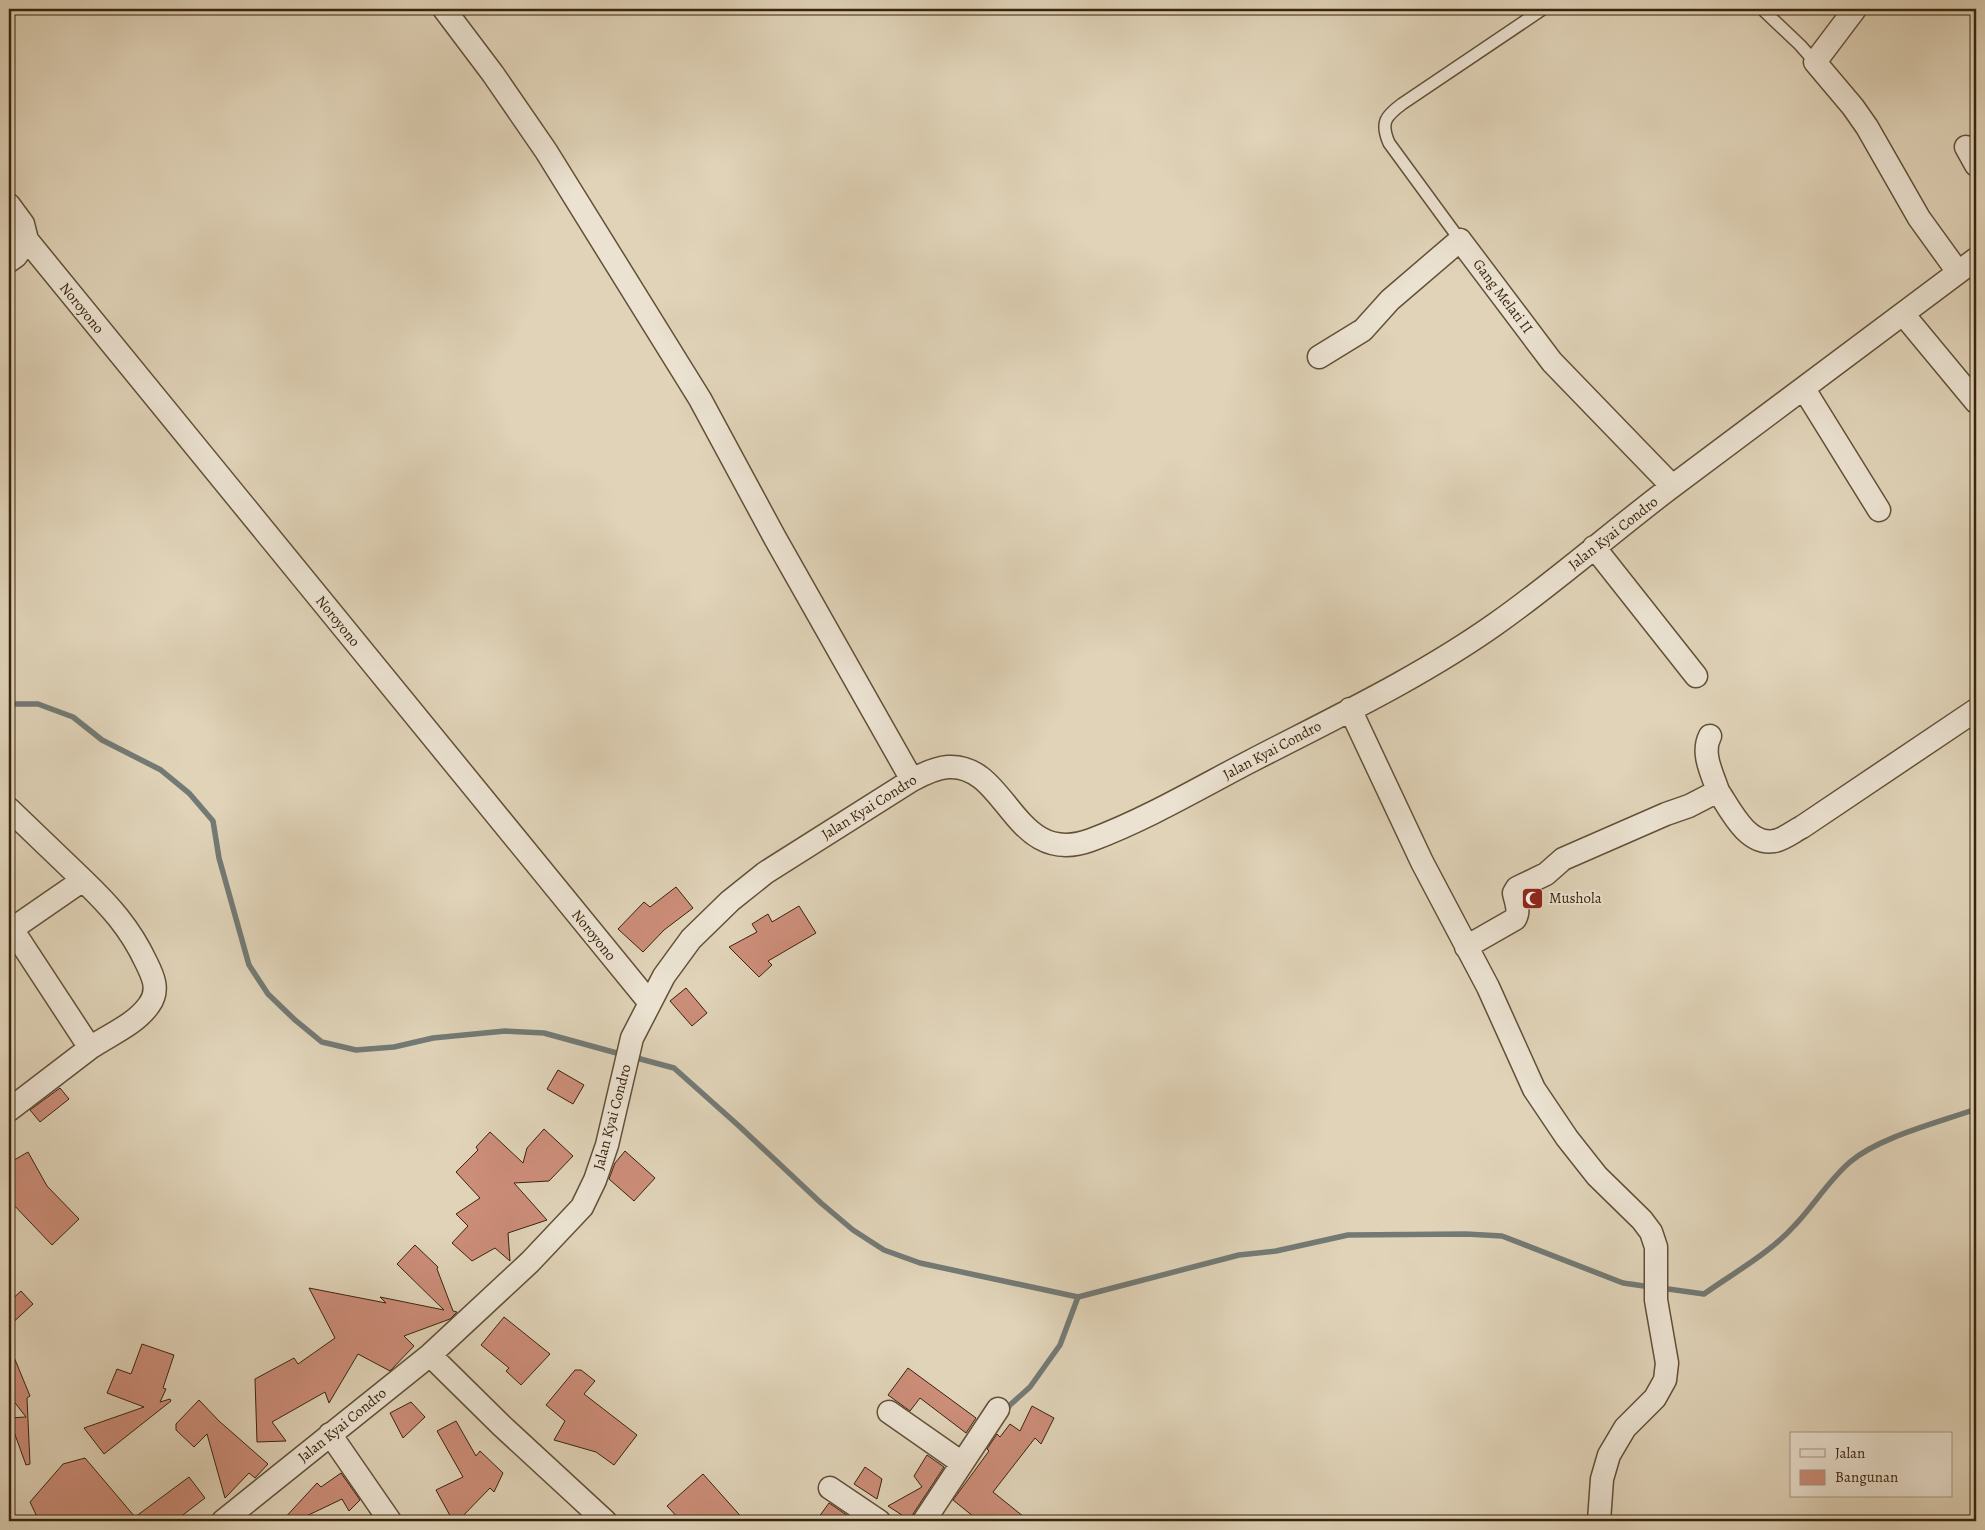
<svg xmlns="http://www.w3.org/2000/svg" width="1985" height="1530" font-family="Alegreya,serif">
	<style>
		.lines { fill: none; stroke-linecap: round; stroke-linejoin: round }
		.stream { stroke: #737a75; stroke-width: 5.5 }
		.building { fill: #cc8d79; stroke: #39240d }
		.lane-casing { stroke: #635038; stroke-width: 14 }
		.street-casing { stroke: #635038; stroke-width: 25 }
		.lane { stroke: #ebe2d1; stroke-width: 11 }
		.street { stroke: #ebe2d1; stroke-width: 22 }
		.labels { text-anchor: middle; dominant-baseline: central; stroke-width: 4; stroke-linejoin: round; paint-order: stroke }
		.street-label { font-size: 15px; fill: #39240d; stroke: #ebe2d1 }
		.poi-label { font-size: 15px; fill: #39240d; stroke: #ebe2d1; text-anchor: start }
	</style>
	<rect width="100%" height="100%" fill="#e0d3b8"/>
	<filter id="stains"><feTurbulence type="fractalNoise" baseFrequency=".004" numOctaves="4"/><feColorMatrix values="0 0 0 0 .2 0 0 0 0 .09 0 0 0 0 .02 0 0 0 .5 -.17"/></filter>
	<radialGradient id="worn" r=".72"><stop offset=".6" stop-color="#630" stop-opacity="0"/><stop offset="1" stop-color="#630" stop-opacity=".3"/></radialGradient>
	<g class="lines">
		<path class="stream" d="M9 704H38L73 717 102 740 161 770 189 793 213 821 219 858 249 965 268 994 294 1019 322 1042 356 1050 394 1047 433 1038 505 1031 544 1033 624 1055
			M633 1057 674 1068 739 1126 821 1203 853 1230 884 1250 920 1263 1078 1297 1239 1255 1276 1251 1348 1235 1466 1234 1502 1236 1623 1283 1651 1287
			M1661 1288 1704 1294C1735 1272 1770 1253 1795 1225 1814 1205 1829 1180 1850 1162 1879 1137 1940 1122 1976 1109
			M1005 1412 1010 1405 1030 1387 1060 1345 1078 1297"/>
	</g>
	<path class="building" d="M676 887 693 908 664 930 643 952 618 929 644 902 650 907Z
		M799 906 816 933 768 961 772 965 759 977 729 947 757 932 752 924 768 914 772 922Z
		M686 988 707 1013 692 1026 670 1001Z
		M558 1070 584 1085 573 1104 547 1089Z
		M60 1088 69 1099 40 1122 30 1110Z
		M544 1129 573 1156 549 1181 514 1183 547 1220 508 1233 510 1261 495 1248 472 1261 452 1243 468 1226 456 1214 480 1198 456 1172 478 1150 476 1147 490 1132 523 1163 527 1148Z
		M625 1151 655 1178 634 1201 609 1179 615 1163Z
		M28 1152 47 1186 79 1219 52 1245 9 1200V1163Z
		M415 1245 438 1267 437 1269 453 1311 457 1312 450 1319 404 1336 414 1346 390 1371 358 1354 329 1403 325 1392 272 1422 286 1441 257 1442 255 1379 294 1358 298 1364 335 1338 309 1288 386 1303 380 1297 444 1310 397 1264Z
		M21 1291 33 1304 9 1326V1302Z
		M504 1317 550 1354 521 1385 506 1371 509 1368 481 1345Z
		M142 1344 174 1355 163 1388 166 1389 160 1402 170 1399 171 1401 104 1454 84 1428 144 1407 107 1393 117 1369 131 1374Z
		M9 1345 30 1396 27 1398 30 1464 26 1465 9 1418 26 1417 9 1395Z
		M908 1368 976 1418 966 1433 920 1398 910 1411 888 1395Z
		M575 1370H581L595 1381 584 1394 637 1435 614 1465 596 1452 554 1440 565 1421 546 1405Z
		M199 1400 219 1421 268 1464 255 1478 249 1473 225 1498 207 1434 194 1447 176 1430V1424Z
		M411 1402 425 1417 403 1438 390 1413Z
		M1032 1406 1054 1418 1041 1444 1035 1438 993 1492 1029 1521H979L953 1500 989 1451 987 1449 997 1434 1000 1437 1010 1424 1020 1431Z
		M456 1421 476 1456 480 1451 503 1473 494 1492 490 1488 458 1521H453L436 1490 463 1477 437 1431Z
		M927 1455 944 1467 913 1514 911 1521 888 1506 922 1487 914 1476Z
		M85 1458 135 1517 189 1477 205 1498 175 1521H39L30 1502 63 1464Z
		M865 1467 882 1479 877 1499 854 1484Z
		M341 1473 360 1500 349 1511 342 1499 296 1521H282L317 1483 321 1487Z
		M703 1474 745 1521H681L667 1506Z
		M829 1503 835 1507 855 1521H816Z"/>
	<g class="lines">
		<defs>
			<path id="lane" d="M1762 9 1800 45 1815 62
				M1460 240 1389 143C1380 122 1386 116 1402 104L1543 9"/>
			<path id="street" d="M444 9 493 74 546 151 700 399 775 538 912 780
				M1855 9 1815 62 1853 107 1867 127 1919 218 1958 272
				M1966 147 1976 165
				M9 205 23 224 27 240 650 1003
				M9 261 16 256 27 240
				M1903 314 1976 402
				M1319 357 1363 330 1390 300 1460 240 1552 362 1672 486
				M1804 389 1879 510
				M1594 547 1696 676
				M1350 709 1422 862 1488 987 1534 1089 1567 1138 1597 1176 1642 1220 1651 1232 1656 1247V1300L1667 1363 1665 1380 1655 1398 1625 1428 1609 1455 1602 1479 1599 1521
				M1710 736C1701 753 1712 773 1718 791
				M9 809 83 880 12 929 90 1048 9 1110
				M83 880C110 906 130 928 146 962 153 976 160 990 149 1005 136 1024 109 1035 90 1048
				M1466 947 1515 919C1520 910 1516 903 1514 893L1517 888 1546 874 1563 859 1666 814 1689 806 1718 791C1730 809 1747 846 1774 841 1783 840 1794 831 1802 827L1976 710
				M430 1355 502 1426 605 1521
				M889 1412 962 1463
				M330 1434 390 1521
				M830 1488 879 1521
				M223 1521 430 1355 530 1262 582 1207 595 1180 607 1145 632 1038 664 976 691 939 730 901 765 873 912 780C923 774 935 768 948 767 1008 763 1013 869 1091 840 1147 819 1199 788 1251 761 1334 718 1421 677 1497 623 1558 580 1614 530 1674 485 1774 409 1876 335 1976 259
				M924 1521 998 1409"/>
		</defs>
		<use href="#lane" class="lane-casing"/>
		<use href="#street" class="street-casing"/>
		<use href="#lane" class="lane"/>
		<use href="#street" class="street"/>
	</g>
	<defs>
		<symbol id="mosque-square" viewBox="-11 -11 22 22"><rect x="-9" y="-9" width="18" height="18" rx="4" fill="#8f2418" stroke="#ebe2d1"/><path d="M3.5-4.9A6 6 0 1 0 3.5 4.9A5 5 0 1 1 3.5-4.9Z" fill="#fff"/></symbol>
	</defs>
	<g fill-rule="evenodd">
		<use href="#mosque-square" x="1520" y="886" width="25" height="25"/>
	</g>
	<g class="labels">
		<g class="street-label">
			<text transform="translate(1503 296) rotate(53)">Gang Melati II</text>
			<text transform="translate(82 308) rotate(51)">Noroyono</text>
			<text transform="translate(1613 533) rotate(-38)">Jalan Kyai Condro</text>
			<text transform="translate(338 621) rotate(51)">Noroyono</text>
			<text transform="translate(1272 750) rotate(-28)">Jalan Kyai Condro</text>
			<text transform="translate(869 807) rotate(-32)">Jalan Kyai Condro</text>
			<text transform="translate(594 935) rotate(51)">Noroyono</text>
			<text transform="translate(612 1117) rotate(-75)">Jalan Kyai Condro</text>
			<text transform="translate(342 1425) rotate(-39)">Jalan Kyai Condro</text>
		</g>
		<g class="poi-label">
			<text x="1549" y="898">Mushola</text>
		</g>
	</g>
	<rect width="1985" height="1530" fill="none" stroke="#e0d3b8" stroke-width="30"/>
	<rect x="10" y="10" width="1965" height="1510" fill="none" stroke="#39240d" stroke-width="2.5"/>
	<rect x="15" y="15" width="1955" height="1500" fill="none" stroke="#39240d"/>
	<rect x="1790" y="1432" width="162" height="65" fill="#ebe2d1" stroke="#a49683"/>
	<rect x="1800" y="1449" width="25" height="8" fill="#ebe2d1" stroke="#a49683"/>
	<text x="1835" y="1458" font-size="15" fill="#39240d">Jalan</text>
	<rect x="1800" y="1470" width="25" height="15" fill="#cc8d79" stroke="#a49683"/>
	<text x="1835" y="1482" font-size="15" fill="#39240d">Bangunan</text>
	<rect width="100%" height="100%" filter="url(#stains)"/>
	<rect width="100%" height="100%" fill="url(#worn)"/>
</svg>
